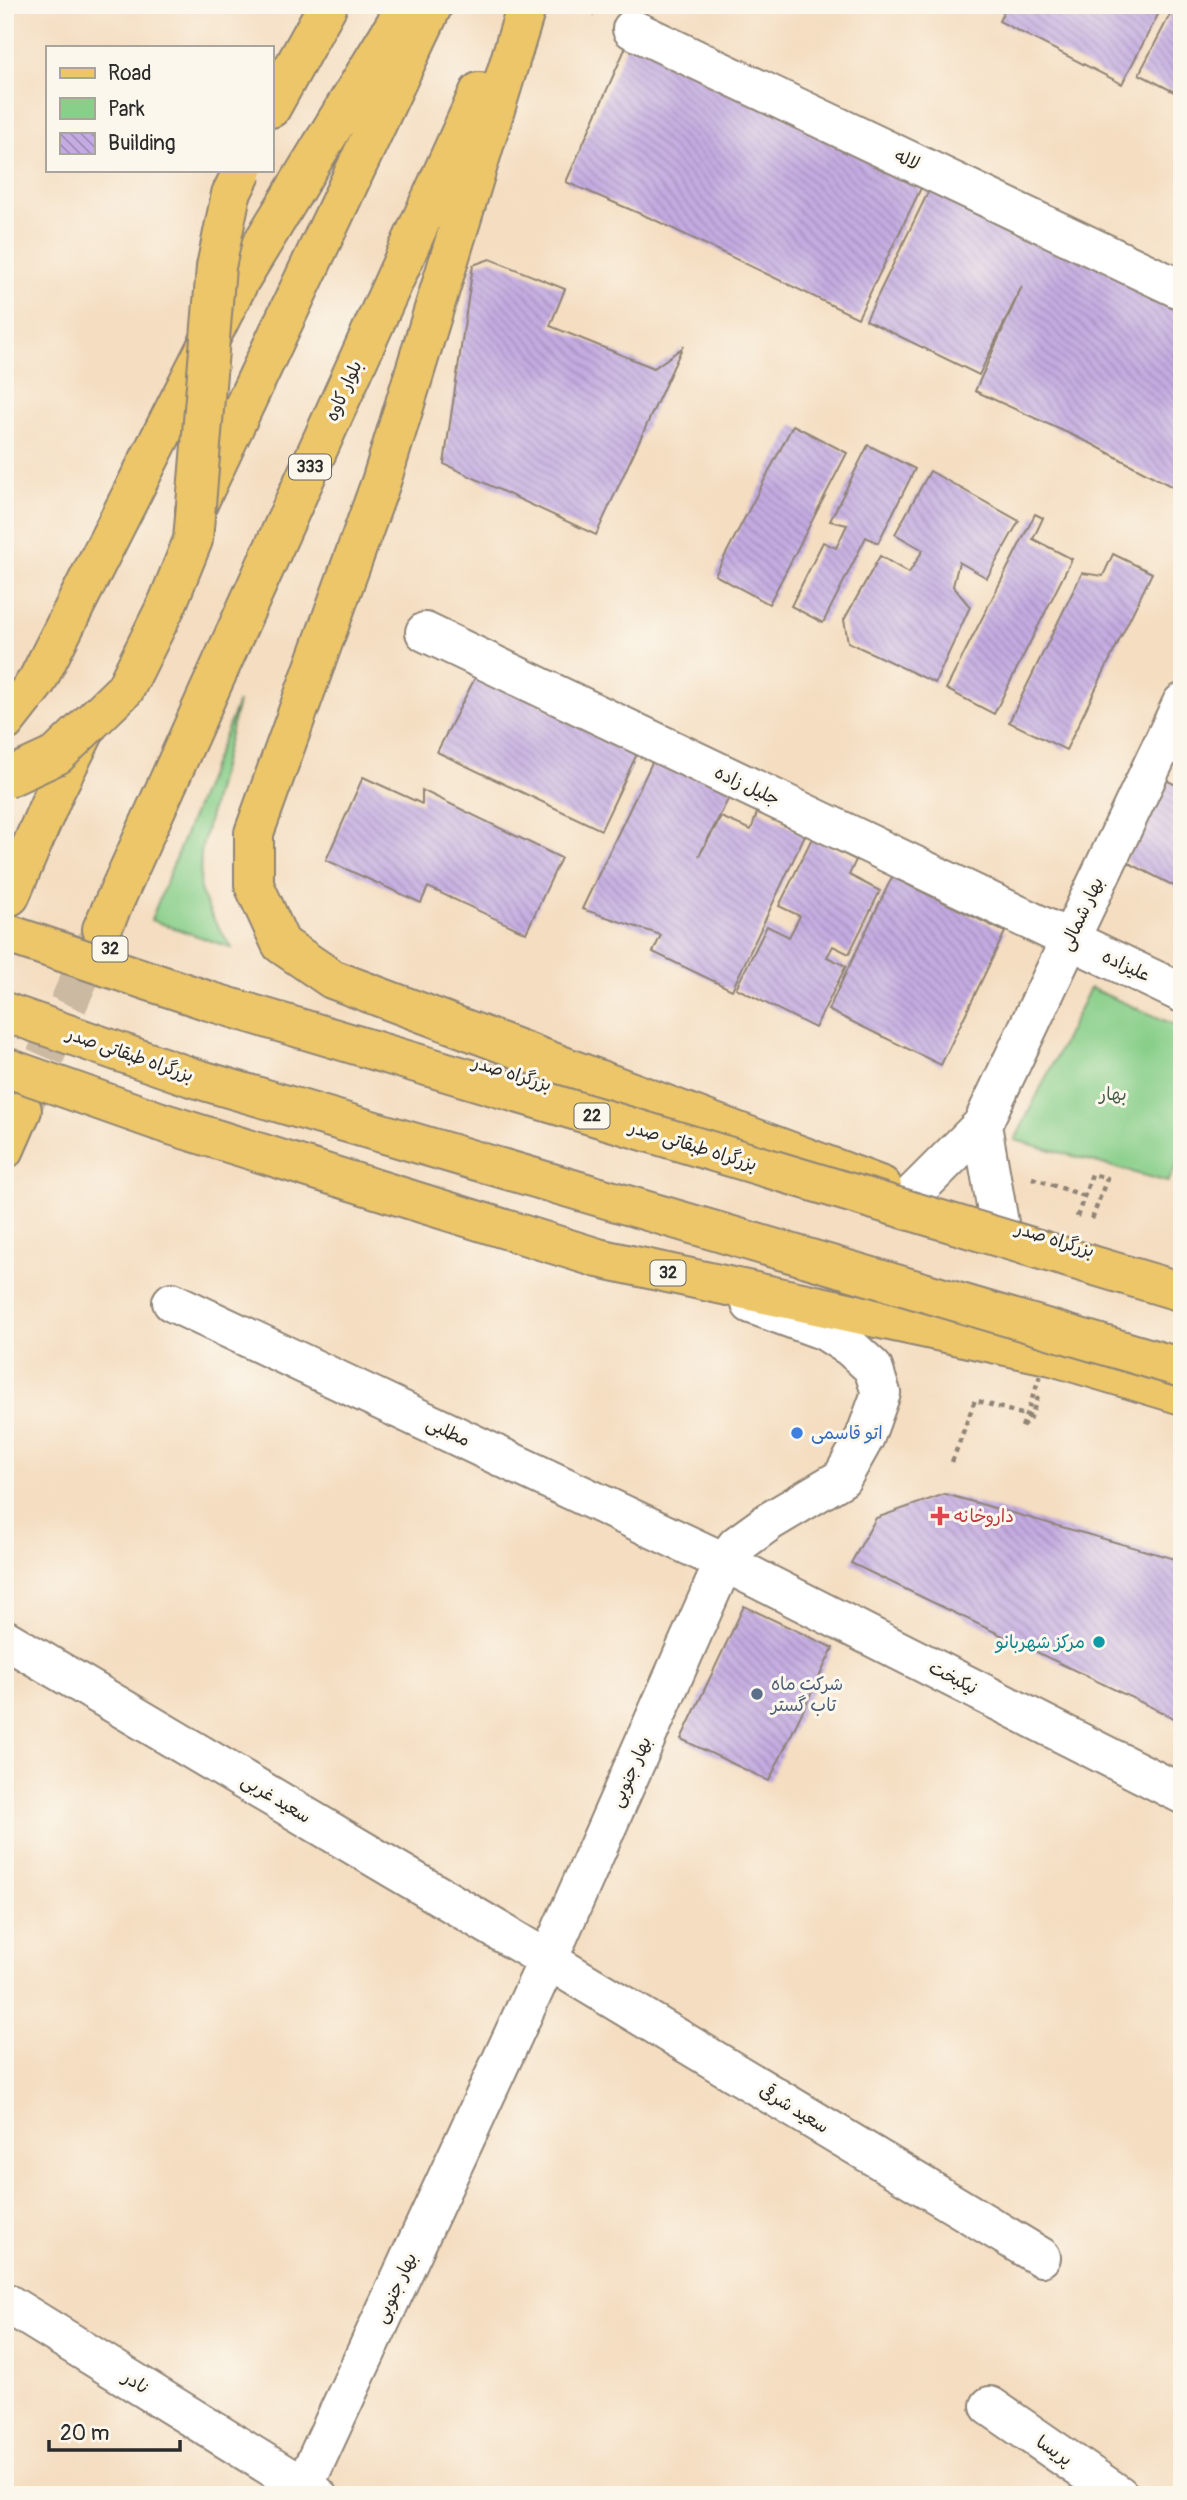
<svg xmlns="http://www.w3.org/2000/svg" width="1187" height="2500" font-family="Pangolin,'Playpen Sans Arabic',sans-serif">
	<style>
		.green { fill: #89cf8a; stroke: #5a7d5a; stroke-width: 2 }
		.building { fill: url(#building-back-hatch) }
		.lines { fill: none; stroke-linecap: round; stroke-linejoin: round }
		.major-tunnel { stroke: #ccb9a2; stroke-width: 38; stroke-dasharray: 38 19; stroke-linecap: butt }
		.minor-casing { stroke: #908476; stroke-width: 42 }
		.major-casing { stroke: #908476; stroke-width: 42 }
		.highway-casing { stroke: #908476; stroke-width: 42 }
		.path { stroke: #908476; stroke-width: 4.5; stroke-dasharray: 5 5; stroke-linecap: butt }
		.minor { stroke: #fff; stroke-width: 38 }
		.major { stroke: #ecc669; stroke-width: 38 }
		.highway { stroke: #ecc669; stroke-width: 38 }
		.highway-bridge-casing { stroke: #908476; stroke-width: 42; stroke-linecap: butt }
		.path-bridge { stroke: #908476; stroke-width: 4.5; stroke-dasharray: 5 5; stroke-linecap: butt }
		.highway-bridge { stroke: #ecc669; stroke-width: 38 }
		.shop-dot { fill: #3f7fe0; stroke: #fbf7ec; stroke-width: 2.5 }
		.health-dot { fill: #e0444e; stroke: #fbf7ec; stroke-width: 2.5 }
		.culture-dot { fill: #0f9aa8; stroke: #fbf7ec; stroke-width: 2.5 }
		.service-dot { fill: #5c6f8a; stroke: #fbf7ec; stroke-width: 2.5 }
		.labels { text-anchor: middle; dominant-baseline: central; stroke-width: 6; stroke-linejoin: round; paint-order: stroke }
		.shield { fill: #fbf7ec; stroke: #696865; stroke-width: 2 }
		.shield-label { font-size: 16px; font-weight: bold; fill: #2b2b2b }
		.street-label { font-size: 18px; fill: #2b2b2b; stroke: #fbf7ec }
		.park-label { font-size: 18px; fill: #475c48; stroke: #fbf7ec }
		.shop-label { font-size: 18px; fill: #366cbe; stroke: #fbf7ec; text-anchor: start }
		.health-label { font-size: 18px; fill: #be3a42; stroke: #fbf7ec; text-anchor: start }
		.culture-label { font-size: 18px; fill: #0d838f; stroke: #fbf7ec; text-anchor: end }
		.service-label { font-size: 18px; fill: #4e5e75; stroke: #fbf7ec; text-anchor: start }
	</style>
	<defs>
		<pattern id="building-back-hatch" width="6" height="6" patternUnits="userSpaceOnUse" patternTransform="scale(1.75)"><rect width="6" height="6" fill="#c4ace2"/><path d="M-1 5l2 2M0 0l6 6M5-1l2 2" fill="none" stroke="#9f8cb7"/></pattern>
	</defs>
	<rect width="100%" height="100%" fill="#fbf7ec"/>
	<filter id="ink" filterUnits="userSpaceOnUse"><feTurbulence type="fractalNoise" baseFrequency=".0143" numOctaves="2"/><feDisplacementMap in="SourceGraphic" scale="14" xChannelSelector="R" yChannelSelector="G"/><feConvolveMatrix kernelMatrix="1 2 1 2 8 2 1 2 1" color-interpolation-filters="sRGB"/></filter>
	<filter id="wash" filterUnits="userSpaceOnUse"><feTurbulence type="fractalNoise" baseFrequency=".00686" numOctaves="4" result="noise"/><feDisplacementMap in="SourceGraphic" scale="28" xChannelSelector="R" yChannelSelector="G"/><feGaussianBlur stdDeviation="1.57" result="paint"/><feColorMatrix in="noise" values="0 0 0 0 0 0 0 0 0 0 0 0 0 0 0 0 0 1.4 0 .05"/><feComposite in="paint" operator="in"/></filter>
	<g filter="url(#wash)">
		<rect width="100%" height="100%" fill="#f4ddc0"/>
		<path class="green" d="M238 702 201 851 200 890 212 917 232 948 151 920Z
			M1090 988 1182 1028V1155L1168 1182 1015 1140Z"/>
		<g id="blocks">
			<path class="building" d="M1007 5H1163L1122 84 999 21Z
				M1175 5H1182V96L1139 74Z
				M629 40 923 184 858 318 657 221 566 182Z
				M931 186 1182 303V492L1092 444 975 391 1022 286 979 375 866 320Z
				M490 259 565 289 550 326 654 368 682 348 596 535 444 464 473 265Z
				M793 425 847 453 769 604 715 575Z
				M868 445 915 469 878 543 866 537 823 623 791 606 823 542 836 548 847 525 830 521Z
				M930 471 1019 521 987 578 959 562 953 586 970 607 935 683 848 642 844 620 880 556 909 573 923 550 895 534Z
				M1035 514 1043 518 1033 539 1072 559 994 714 946 689Z
				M1113 554 1152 573 1066 750 1009 722 1082 573 1103 576Z
				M478 672 637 754 601 830 437 752Z
				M657 752 734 788 699 856 721 817 751 830 758 810 805 835 732 990 653 952 661 935 582 909Z
				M363 777 422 804V790L561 858 526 933 428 887 421 903 326 860Z
				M1166 780 1182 788V890L1125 861Z
				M812 838 856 860 849 875 880 891 849 954 833 946 827 957 846 966 815 1028 736 988 767 926 789 937 800 916 779 906Z
				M892 877 1005 932 941 1065 828 1010Z
				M945 1494 1182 1561V1722L851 1563 876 1518Z
				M744 1606 833 1648 769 1781 681 1739Z"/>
		</g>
	</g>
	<g filter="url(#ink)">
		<use href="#blocks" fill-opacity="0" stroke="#908476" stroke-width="2"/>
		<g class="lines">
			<path class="major-tunnel" d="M22 1109 101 930"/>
			<defs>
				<path id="minor" d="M632 29 1182 290
					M425 632 1182 993
					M982 1125 999 1223
					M910 1197 982 1125 1182 703
					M172 1302 724 1562 1182 1794
					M5 1639 548 1960 1041 2257
					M5 2302 317 2495
					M990 2406 1119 2495
					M300 2495 548 1960 724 1562 737 1545 770 1521 842 1478 865 1437 881 1393 873 1368 850 1347 825 1331 751 1304"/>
				<path id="major" d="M527 5 381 482 254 833V885L281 944 332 979 882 1186
					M195 510 433 5
					M5 722 37 681 240 280 407 5
					M10 896 55 791 87 727
					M102 929 479 92
					M5 1149 22 1110"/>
				<path id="highway" d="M271 108 328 5
					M161 1122 598 1258 1052 1356 1182 1395"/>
			</defs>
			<use href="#minor" class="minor-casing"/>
			<use href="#major" class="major-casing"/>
			<use href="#highway" class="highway-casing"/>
			<path class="path" d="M578 5 577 7 594 14
				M1032 1178 1085 1196
				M1077 1217 1092 1174 1107 1178 1091 1222
				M1022 1427 1031 1417 1039 1394
				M952 1462 975 1400 1031 1417"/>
			<use href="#minor" class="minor"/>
			<use href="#major" class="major"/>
			<use href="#highway" class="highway"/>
			<defs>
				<path id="highway-bridge" d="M5 779 57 755 125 689 168 602 193 540 216 267 231 194 243 170
					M5 933 209 1001 1182 1292
					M5 1012 191 1077 1182 1368
					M5 1067 161 1122"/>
			</defs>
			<use href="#highway-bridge" class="highway-bridge-casing"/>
			<path class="path-bridge" d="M1022 1427 1040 1376"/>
			<use href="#highway-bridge" class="highway-bridge"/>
		</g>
	</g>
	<circle class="shop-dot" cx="797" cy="1433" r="7"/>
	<path class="health-dot" d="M936.5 1505.5h7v7h7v7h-7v7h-7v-7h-7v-7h7z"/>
	<circle class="culture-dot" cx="1099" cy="1642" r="7"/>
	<circle class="service-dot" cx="757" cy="1694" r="7"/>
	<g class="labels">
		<g class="shield">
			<rect x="289" y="454.5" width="42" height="25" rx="5"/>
			<rect x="92.5" y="936.5" width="35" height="25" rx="5"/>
			<rect x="574.5" y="1103.5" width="35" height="25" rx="5"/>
			<rect x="650.5" y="1260.5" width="35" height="25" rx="5"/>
		</g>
		<g class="shield-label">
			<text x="310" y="467">333</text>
			<text x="110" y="949">32</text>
			<text x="592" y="1116">22</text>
			<text x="668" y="1273">32</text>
		</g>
		<g class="street-label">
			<text transform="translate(907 160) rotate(25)">لاله</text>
			<text transform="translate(344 391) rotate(-66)">بلوار کاوه</text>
			<text transform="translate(747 786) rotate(25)">جلیل زاده</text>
			<text transform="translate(1082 914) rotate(-65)">بهار شمالی</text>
			<text transform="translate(1126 966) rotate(25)">علیزاده</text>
			<text transform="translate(130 1055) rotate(19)">بزرگراه طبقاتی صدر</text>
			<text transform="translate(512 1074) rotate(17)">بزرگراه صدر</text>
			<text transform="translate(693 1146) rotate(17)">بزرگراه طبقاتی صدر</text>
			<text transform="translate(1055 1240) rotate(17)">بزرگراه صدر</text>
			<text transform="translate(448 1432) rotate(25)">مطلبی</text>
			<text transform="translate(953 1678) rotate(27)">نیکبخت</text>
			<text transform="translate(631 1772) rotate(-66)">بهار جنوبی</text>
			<text transform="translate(276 1799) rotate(31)">سعید غربی</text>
			<text transform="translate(794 2109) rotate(31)">سعید شرقی</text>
			<text transform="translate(396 2288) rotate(-65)">بهار جنوبی</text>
			<text transform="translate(136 2383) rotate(32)">نادر</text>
			<text transform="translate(1054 2451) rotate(34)">پریسا</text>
		</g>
		<g class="park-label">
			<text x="1113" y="1094">بهار</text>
		</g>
		<g class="shop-label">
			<text x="811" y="1433">اتو قاسمی</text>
		</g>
		<g class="health-label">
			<text x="954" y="1516">داروخانه</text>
		</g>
		<g class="culture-label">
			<text x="1085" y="1642">مرکز شهربانو</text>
		</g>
		<g class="service-label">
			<text x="771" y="1684">شرکت ماه<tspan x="771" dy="21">تاب گستر</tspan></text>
		</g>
	</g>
	<rect width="1187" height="2500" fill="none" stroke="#fbf7ec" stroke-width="28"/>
	<rect x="46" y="46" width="228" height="126" fill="#fbf7ec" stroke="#a8a59f" stroke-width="2"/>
	<rect x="60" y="68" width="35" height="10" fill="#ecc669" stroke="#a8a59f" stroke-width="2"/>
	<text x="108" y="80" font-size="21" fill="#2b2b2b">Road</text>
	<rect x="60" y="98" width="35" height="21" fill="#89cf8a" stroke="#a8a59f" stroke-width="2"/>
	<text x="108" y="116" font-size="21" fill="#2b2b2b">Park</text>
	<rect x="60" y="133" width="35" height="21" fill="url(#building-back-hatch)" stroke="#a8a59f" stroke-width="2"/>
	<text x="108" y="150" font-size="21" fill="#2b2b2b">Building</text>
	<path d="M49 2440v10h131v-10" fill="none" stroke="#2b2b2b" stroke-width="3.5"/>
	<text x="60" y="2440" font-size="21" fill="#2b2b2b" stroke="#fbf7ec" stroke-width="5" paint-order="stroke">20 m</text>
</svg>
